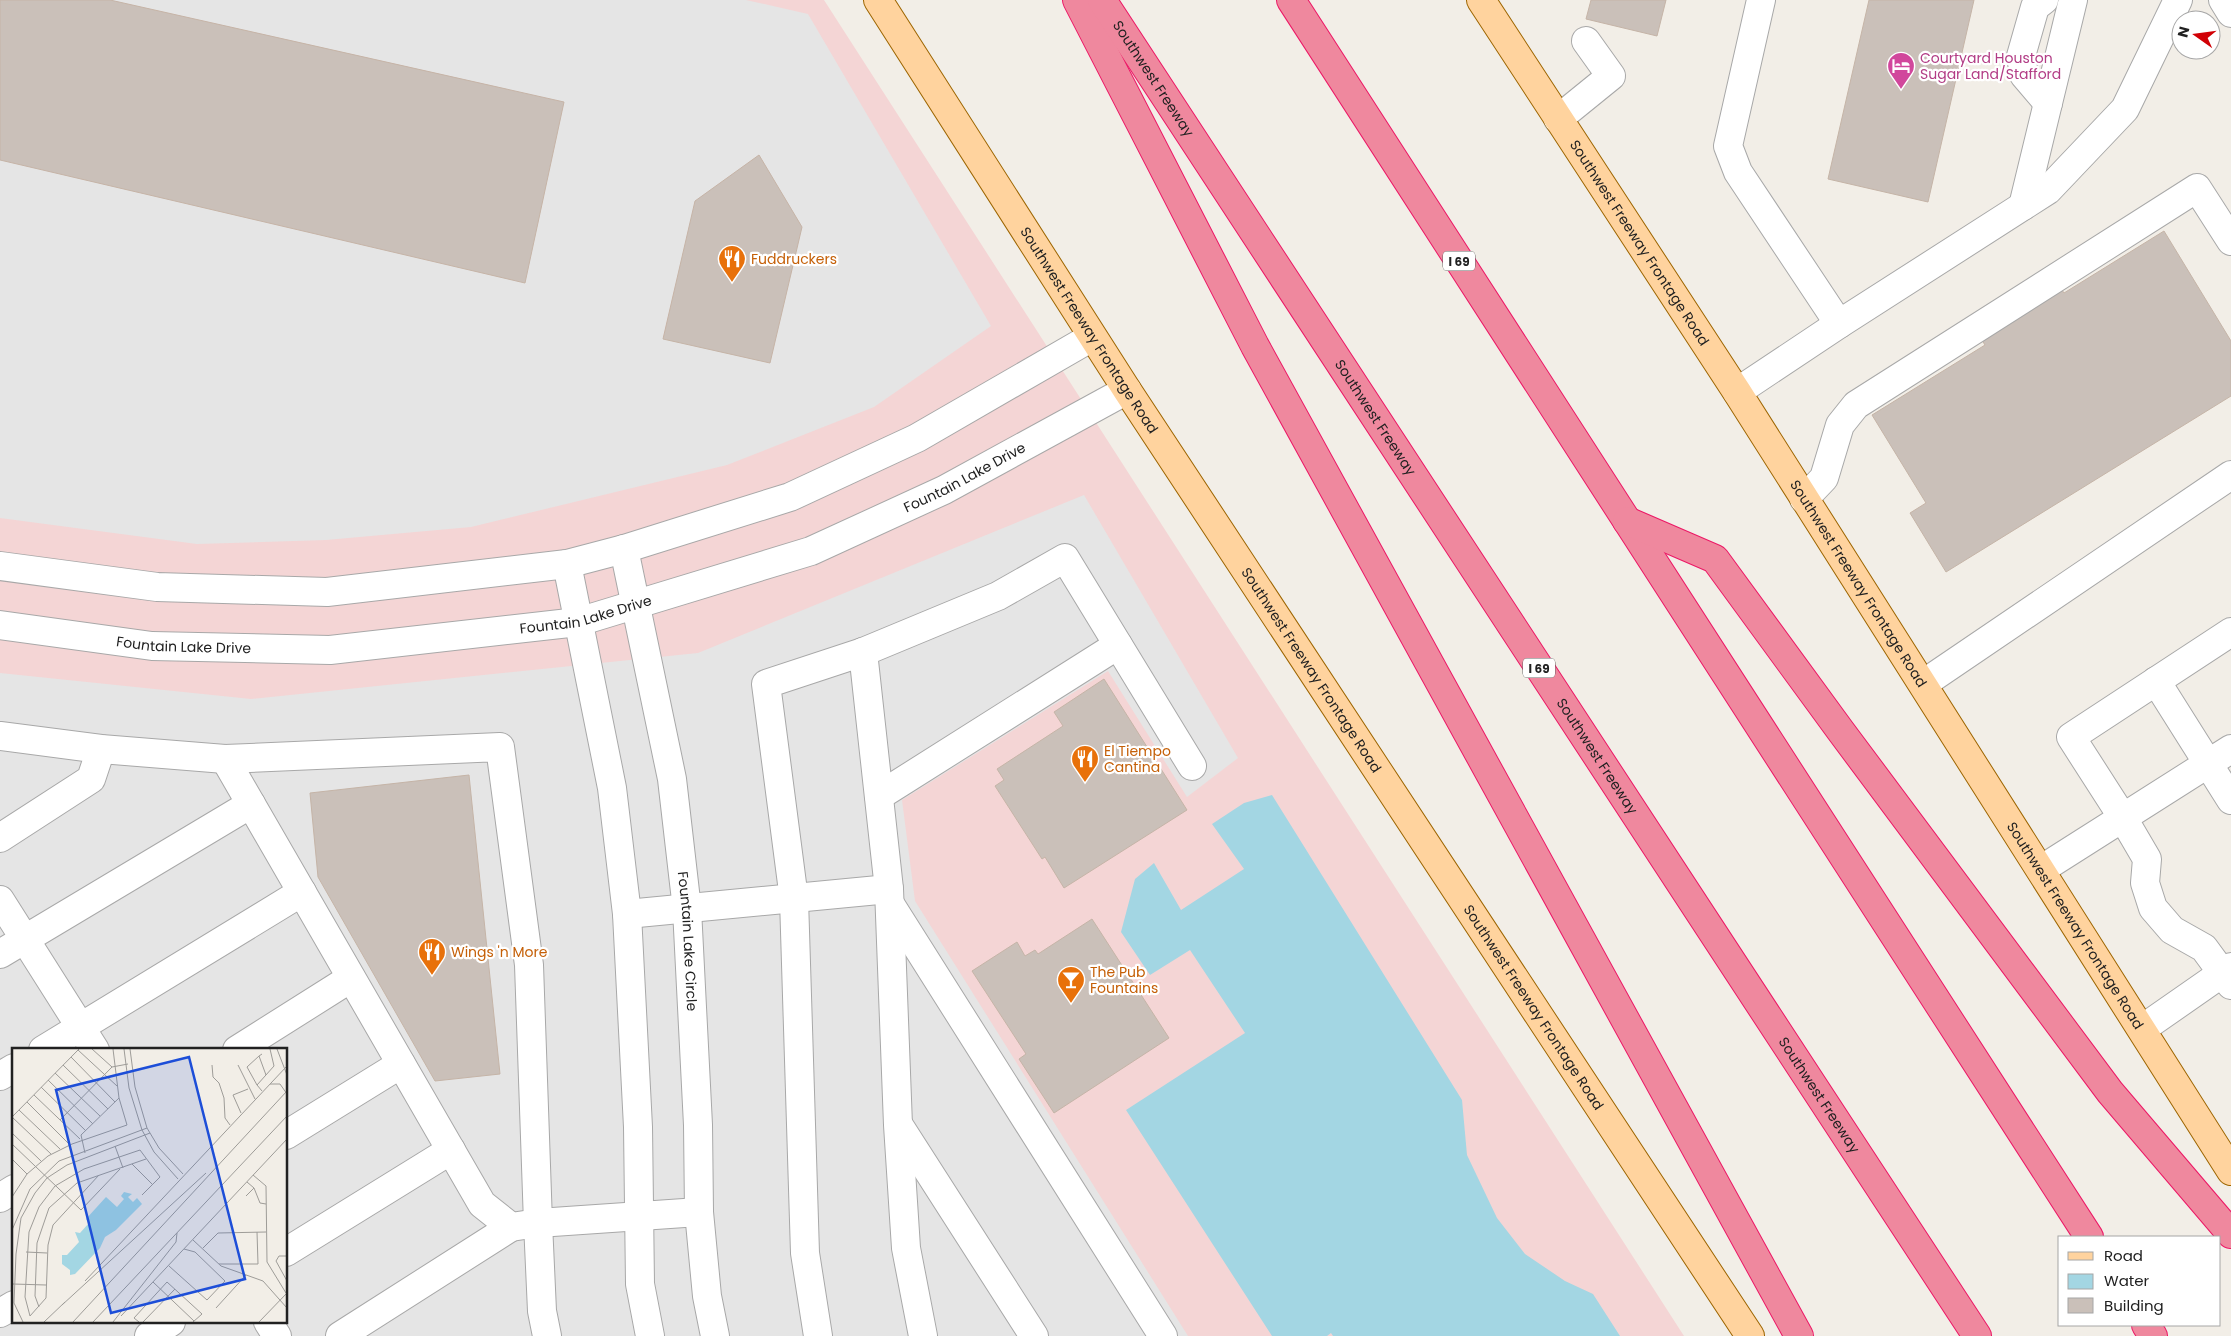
<svg xmlns="http://www.w3.org/2000/svg" width="2231" height="1336" font-family="Poppins,sans-serif">
	<style>
		.commercial { fill: #f4d5d5; fill-rule: evenodd }
		.parking { fill: #e5e5e5; fill-rule: evenodd }
		.water { fill: #a3d6e3 }
		.building { fill: #cac0b9; stroke: #c5b4a7 }
		.lines { fill: none; stroke-linecap: round; stroke-linejoin: round }
		.minor-casing { stroke: #a8a8a8; stroke-width: 30 }
		.major-casing { stroke: #9d6500; stroke-width: 30 }
		.highway-casing { stroke: #ec1866; stroke-width: 30 }
		.minor { stroke: #fff; stroke-width: 28 }
		.major { stroke: #ffd39e; stroke-width: 28 }
		.highway { stroke: #ef889e; stroke-width: 28 }
		.labels { text-anchor: middle; dominant-baseline: central; stroke-width: 4.5; stroke-linejoin: round; paint-order: stroke }
		.shield { fill: #fff; stroke: #646464; stroke-width: 1 }
		.shield-label { font-size: 12px; font-weight: bold; fill: #212121 }
		.hotel-label { font-size: 14px; fill: #b23c85; stroke: #fff; text-anchor: start }
		.street-label { font-size: 14px; fill: #212121; stroke: #fff }
		.food-label { font-size: 14px; fill: #c56008; stroke: #fff; text-anchor: start }
		.inset-road { fill: none; stroke: #9e9c98; stroke-width: 1 }
		.view { fill: #1d4ed8; fill-opacity: 0.15; stroke: #1d4ed8; stroke-width: 2.5 }
		.inset-edge { fill: none; stroke: #212121; stroke-width: 2.5 }
	</style>
	<rect width="100%" height="100%" fill="#f2eee7"/>
	<path class="commercial" d="M0 0H824L1684 1336H0ZM14 1050H286V1322H14Z"/>
	<path class="parking" d="M110 0H746L808 14 991 326 874 407 727 465 471 527 326 540 197 544 0 518V160L525 283 564 102ZM759 155 802 227 770 363 663 338 695 201Z
		M1084 495 1238 758 1187 797 1108 671 902 800 915 901 1188 1336H0V673L251 699 698 653ZM14 1050H286V1322H14Z"/>
	<path class="water" d="M1272 795 1462 1100 1467 1155 1497 1218 1525 1254 1565 1281 1593 1294 1620 1336H1333L1331 1333 1327 1336H1272L1126 1110 1245 1033 1190 950 1150 975 1121 932 1135 879 1154 863 1181 910 1244 869 1212 824 1244 803Z"/>
	<path class="building" d="M0 0H110L564 102 525 283 0 160Z
		M1591 0H1666L1657 36 1586 19Z
		M1869 0H1974L1928 202 1828 179Z
		M759 155 802 227 770 363 663 339 695 201Z
		M2164 231 2231 341V396L1946 572 1910 513 1926 503 1872 415 1985 345 1978 334 2058 284 2064 293Z
		M1104 679 1187 810 1064 888 1045 857 1042 859 995 786 1004 780 997 769 1063 726 1054 712Z
		M469 775 500 1074 435 1081 318 877 310 793Z
		M1092 919 1169 1038 1054 1113 1019 1059 1026 1054 972 971 1017 942 1025 956 1035 950 1038 954Z"/>
	<g class="lines">
		<defs>
			<g id="minor">
				<path d="M1761 0 1728 146 1738 172 1839 324"/>
				<path d="M2044 0 2035 7 2021 56 2024 75 2048 103"/>
				<path d="M2223 0 2231 13"/>
				<path d="M1558 119 1611 76 1586 41"/>
				<path d="M2023 206 2073 0"/>
				<path d="M1737 392 1839 324 2048 190 2125 109 2178 0"/>
				<path d="M1804 499 1824 478 1840 425 1856 405 2197 188 2231 241"/>
				<path id="s1" d="M624 549 672 779 687 909 698 1125 699 1212 707 1296 715 1336"/>
				<path d="M567 564 612 788 627 914 638 1127 640 1284 650 1336"/>
				<path d="M0 566 157 587 327 592 567 564 624 549 790 497 917 438 1092 337"/>
				<path id="s2" d="M0 625 152 646 330 650 578 622 811 551 944 490 1127 390"/>
				<path d="M2231 632 2071 737 2123 818 2147 859 2145 883 2153 908 2172 930 2204 948 2231 985"/>
				<path d="M863 652 889 889 898 1125 906 1248 923 1336"/>
				<path d="M2156 681 2231 800"/>
				<path d="M1923 684 2231 475"/>
				<path d="M0 736 101 749 225 759 500 747 529 965 538 1223 542 1311 547 1336"/>
				<path d="M225 759 482 1204 511 1227 538 1223 699 1212"/>
				<path d="M879 796 1118 645"/>
				<path d="M0 838 91 779 101 749"/>
				<path d="M2042 869 2231 749"/>
				<path d="M0 900 95 1050"/>
				<path d="M890 904 1163 1336"/>
				<path d="M627 914 889 889"/>
				<path d="M0 954 251 804"/>
				<path d="M2142 1029 2231 967"/>
				<path d="M43 1050 302 892"/>
				<path d="M237 1050 351 978"/>
				<path d="M0 1076 14 1068"/>
				<path d="M900 1127 1034 1336"/>
				<path d="M286 1135 401 1064"/>
				<path d="M0 1198 14 1189"/>
				<path d="M286 1252 451 1150"/>
				<path d="M0 1313 14 1305"/>
				<path d="M268 1322 277 1336"/>
				<path d="M149 1336 171 1322"/>
				<path d="M340 1336 511 1227"/>
				<path d="M818 1336 805 1253 794 899 766 684 863 652 998 596 1065 558 1192 766"/>
			</g>
			<g id="major">
				<path id="s3" d="M878 0 1127 390 1750 1336"/>
				<path id="s4" d="M1481 0 1737 392 2231 1171"/>
			</g>
			<g id="highway">
				<path d="M1077 0 1255 346 1799 1336"/>
				<path id="s5" d="M1102 0 1977 1336"/>
				<path d="M1291 0 2089 1237"/>
				<path d="M1627 521 1715 559 1840 730 2110 1092 2231 1234"/>
				<path d="M2146 1325 2153 1336"/>
			</g>
		</defs>
		<use href="#minor" class="minor-casing"/>
		<use href="#major" class="major-casing"/>
		<use href="#highway" class="highway-casing"/>
		<use href="#minor" class="minor"/>
		<use href="#major" class="major"/>
		<use href="#highway" class="highway"/>
	</g>
	<defs>
		<symbol id="hotel-pin" viewBox="-11 -11 22 30"><path d="M0 17L-7.5 6A9.5 9.5 0 1 1 7.5 6Z" fill="#d1479c" stroke="#fff"/><path d="M-6-4.5h1.5V1H6V5H4.5V3h-9V5H-6ZM-4 0a1.8 1.8 0 1 1 3.6 0ZM.5 0V-2.5h3Q6-2.5 6 0Z" fill="#fff"/></symbol>
		<symbol id="restaurant-pin" viewBox="-11 -11 22 30"><path d="M0 17L-7.5 6A9.5 9.5 0 1 1 7.5 6Z" fill="#e8710a" stroke="#fff"/><path d="M-5-6h1v4h1v-4h1v4h1v-4h1v5L-1.5 .5V6h-2V.5L-5-1ZM5-6V6H3V1.5H1.5Q1.5-4 5-6Z" fill="#fff"/></symbol>
		<symbol id="bar-pin" viewBox="-11 -11 22 30"><path d="M0 17L-7.5 6A9.5 9.5 0 1 1 7.5 6Z" fill="#e8710a" stroke="#fff"/><path d="M-6-5H6L.8 .8V4.5H3.5V6h-7V4.5H-.8V.8Z" fill="#fff"/></symbol>
	</defs>
	<g fill-rule="evenodd">
		<use href="#hotel-pin" x="1885" y="50" width="32" height="43"/>
		<use href="#restaurant-pin" x="716" y="243" width="32" height="43"/>
		<use href="#restaurant-pin" x="1069" y="743" width="32" height="43"/>
		<use href="#restaurant-pin" x="416" y="936" width="32" height="43"/>
		<use href="#bar-pin" x="1055" y="964" width="32" height="43"/>
	</g>
	<g class="labels">
		<g class="shield">
			<rect x="1443" y="251.5" width="32" height="19" rx="4"/>
			<rect x="1523" y="658.5" width="32" height="19" rx="4"/>
		</g>
		<g class="shield-label">
			<text x="1459" y="261">I 69</text>
			<text x="1539" y="668">I 69</text>
		</g>
		<g class="hotel-label">
			<text x="1920" y="58">Courtyard Houston<tspan x="1920" dy="16">Sugar Land/Stafford</tspan></text>
		</g>
		<g class="street-label">
			<text stroke="none"><textPath href="#s5" startOffset="94">Southwest Freeway</textPath></text>
			<text stroke="none"><textPath href="#s4" startOffset="290">Southwest Freeway Frontage Road</textPath></text>
			<text stroke="none"><textPath href="#s3" startOffset="392">Southwest Freeway Frontage Road</textPath></text>
			<text stroke="none"><textPath href="#s5" startOffset="499">Southwest Freeway</textPath></text>
			<text stroke="none"><textPath href="#s2" startOffset="995">Fountain Lake Drive</textPath></text>
			<text stroke="none"><textPath href="#s4" startOffset="695">Southwest Freeway Frontage Road</textPath></text>
			<text stroke="none"><textPath href="#s2" startOffset="590">Fountain Lake Drive</textPath></text>
			<text stroke="none"><textPath href="#s2" startOffset="185">Fountain Lake Drive</textPath></text>
			<text stroke="none"><textPath href="#s3" startOffset="798">Southwest Freeway Frontage Road</textPath></text>
			<text stroke="none"><textPath href="#s5" startOffset="904">Southwest Freeway</textPath></text>
			<text stroke="none"><textPath href="#s4" startOffset="1100">Southwest Freeway Frontage Road</textPath></text>
			<text stroke="none"><textPath href="#s1" startOffset="398">Fountain Lake Circle</textPath></text>
			<text stroke="none"><textPath href="#s3" startOffset="1202">Southwest Freeway Frontage Road</textPath></text>
			<text stroke="none"><textPath href="#s5" startOffset="1309">Southwest Freeway</textPath></text>
		</g>
		<g class="food-label">
			<text x="751" y="259">Fuddruckers</text>
			<text x="1104" y="751">El Tiempo<tspan x="1104" dy="16">Cantina</tspan></text>
			<text x="451" y="952">Wings 'n More</text>
			<text x="1090" y="972">The Pub<tspan x="1090" dy="16">Fountains</tspan></text>
		</g>
	</g>
	<g transform="translate(12 1048)">
		<rect width="275" height="275" fill="#f2eee7"/>
		<path d="M112 144 120 146 116 149 121 154 125 150 130 156 104 182 93 189 88 200 63 226 58 227V222L50 216V207H55L67 194 63 184 68 185 77 175 74 171 94 149 105 159 112 151 109 148Z" fill="#a3d6e3"/>
		<path class="inset-road" d="M80 1 100 19M112 1 117 40 130 82 142 104 166 131M118 1 123 39 135 80 147 100 171 126M265 1 275 27M66 2 105 38M250 6 247 8 254 27M59 9 103 54M51 17 96 61M200 17 201 29 207 35 212 50 213 70 218 77M226 17 243 51M43 25 88 68M36 32 81 76M258 36H268L275 46M245 37 235 19 247 8M29 39 74 83M250 43 245 37 262 18 258 1M22 47 68 91M15 54 58 97M7 62 48 101M229 65 221 47 236 41M0 69 67 1M0 69 39 106M48 72 100 19 116 16M0 85 29 113M0 96 69 162 108 121M103 98 111 120M73 105 69 87 107 50M0 111 15 126M120 116 141 137M87 127 41 177 36 197 34 250 18 268 13 249 17 184 27 159 43 138 72 121 128 102 148 129 130 147M241 127 254 138 255 214 274 245M242 140 248 155 254 156M234 148 242 140 235 134M0 149 15 126 36 108 60 96 115 77 107 50 101 1M0 182 18 141 47 113 135 80M181 192 209 218 251 233 275 260M191 200 206 185 254 184M14 204 35 205M275 208H267L264 213 275 233M207 216H246L245 184M157 218 195 252 213 233 183 204 172 201M73 233 275 18M141 234 182 273M1 236 34 237M50 257 194 125M27 259 23 248 25 195 37 160 65 135 134 111M204 260 234 227M109 268 275 91M11 274 2 255 4 206 9 170 23 145 35 130 55 117 138 85M32 274 53 254M61 274 275 43M81 274 275 68M101 274 164 194 165 185M127 274 122 270 155 234 190 266 181 274M131 274 163 241M247 274 275 245"/>
		<path class="view" d="M177 9 233 231 99 265 44 42Z"/>
		<rect width="275" height="275" class="inset-edge"/>
	</g>
	<rect x="2058" y="1236" width="162" height="90" fill="#ffffff" stroke="#a6a6a6"/>
	<rect x="2068" y="1252" width="25" height="8" fill="#ffd39e" stroke="#a6a6a6"/>
	<text x="2104" y="1261" font-size="15" fill="#212121">Road</text>
	<rect x="2068" y="1274" width="25" height="15" fill="#a3d6e3" stroke="#a6a6a6"/>
	<text x="2104" y="1286" font-size="15" fill="#212121">Water</text>
	<rect x="2068" y="1298" width="25" height="15" fill="#cac0b9" stroke="#a6a6a6"/>
	<text x="2104" y="1311" font-size="15" fill="#212121">Building</text>
	<g transform="translate(2196 35) rotate(284)"><circle r="24" fill="#ffffff" stroke="#a6a6a6"/>
	<path d="M0-4L9 19L0 12L-9 19Z" fill="#d10005"/>
	<text y="-8" font-size="14" font-weight="bold" text-anchor="middle" fill="#212121">N</text>
	</g>
</svg>
